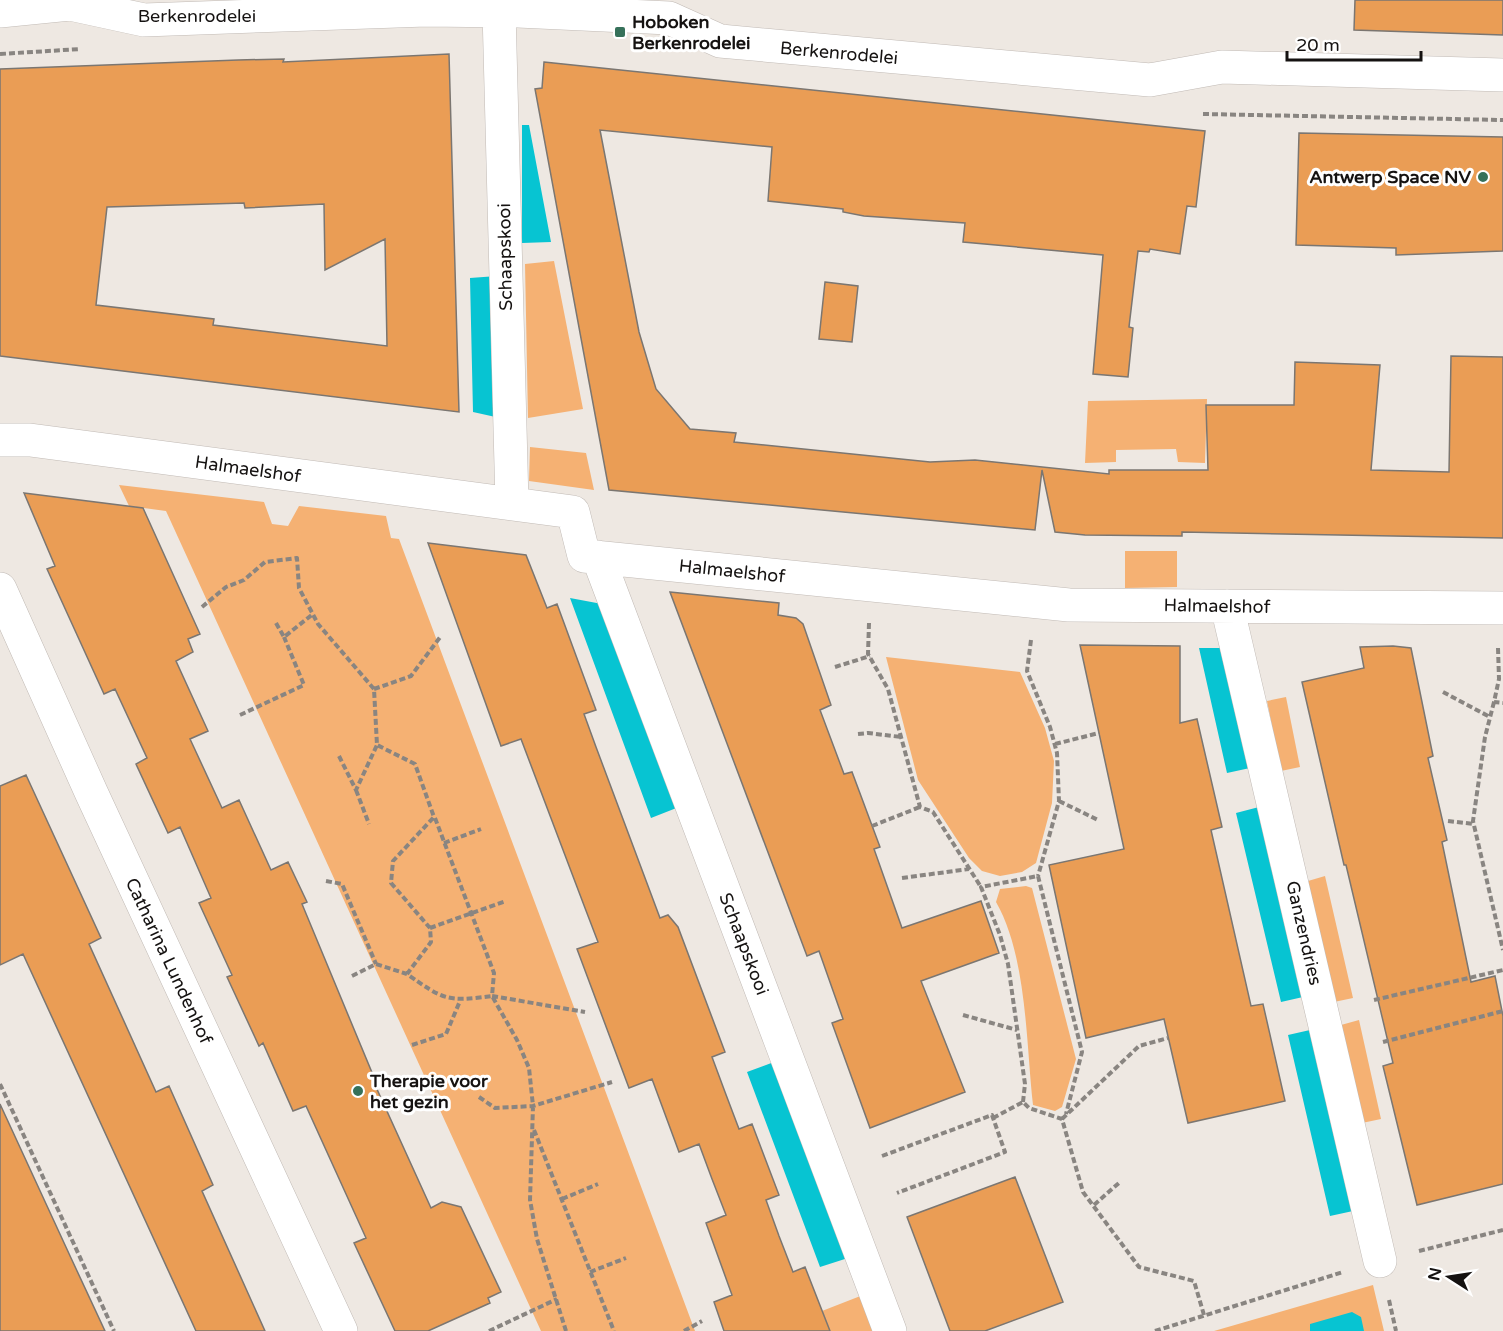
<svg xmlns="http://www.w3.org/2000/svg" width="1503" height="1331" font-family="'Varela Round',sans-serif">
	<style>
		.green { fill: #f5b173 }
		.water { fill: #07c4d2 }
		.building { fill: #ea9d55; stroke: #7b7671; stroke-width: 1.5; fill-rule: evenodd }
		.lines { fill: none; stroke-linecap: round; stroke-linejoin: round }
		.minor-casing { stroke: #c1bab5; stroke-width: 34 }
		.path { stroke: #898581; stroke-width: 4; stroke-dasharray: 6 3; stroke-linecap: butt }
		.minor { stroke: #fff; stroke-width: 33 }
		.poi-dot { fill: #36715a; stroke: #fff; stroke-width: 2 }
		.labels { text-anchor: middle; dominant-baseline: central; stroke-width: 6; stroke-linejoin: round; paint-order: stroke }
		.street-label { font-size: 18px; fill: #151211; stroke: #fff }
		.poi-label { font-size: 18px; font-weight: bold; fill: #151211; stroke: #fff; text-anchor: start }
	</style>
	<rect width="100%" height="100%" fill="#eee8e2"/>
	<path class="green" d="M554 261 583 409 528 418 525 264Z
		M1207 399 1205 463 1178 462 1176 449 1116 450V462L1085 463 1088 401Z
		M530 447 586 453 594 490 529 481Z
		M119 485 264 502 272 524 288 526 299 506 386 516 391 538 399 539 695 1331H541L166 511 129 506Z
		M1125 551H1177V587L1125 588Z
		M886 657 1020 672 1045 728 1054 761 1052 803 1036 863 1022 872 1000 876 982 871 969 858 918 780Z
		M1286 697 1300 767 1281 771 1267 701Z
		M1325 876 1353 998 1334 1002 1308 881Z
		M1026 886 1032 888 1076 1059 1062 1107 1055 1111 1033 1105C1026 1043 1027 956 996 902L1000 889Z
		M1359 1020 1381 1119 1362 1123 1341 1025Z
		M1373 1285 1384 1331H1214Z
		M863 1295 877 1331H829L822 1311Z"/>
	<path class="water" d="M522 125H529L551 242 522 243Z
		M497 276 500 418 473 412 470 278Z
		M570 598 602 604 679 807 651 818Z
		M1199 648H1223L1250 768 1227 773Z
		M1259 807 1303 997 1281 1002 1236 813Z
		M1310 1030 1353 1211 1330 1216 1288 1035Z
		M774 1062 848 1258 820 1267 747 1072Z
		M1352 1312 1361 1317 1364 1331H1310V1324Z"/>
	<path class="building" d="M1355 0H1503V35L1354 30Z
		M449 54 459 412 0 356V69L238 60 284 59 283 62ZM244 203 245 208 324 204 325 270 385 239 387 346 213 325 214 319 96 305 107 207Z
		M544 62 1205 131 1196 207 1187 206 1180 254 1150 249 1149 252 1138 251 1129 327 1133 328 1128 377 1093 374 1103 255 963 242 965 223 864 216 843 212V209L768 201 772 147 600 130 639 332 656 389 690 429 736 433 734 442 930 462 975 460 1109 474V470H1208L1206 405H1294L1295 362 1380 365 1371 470 1449 472 1451 356 1503 357V538L1182 532V536L1085 535 1055 532 1042 470 1035 530 609 490 535 89 542 88Z
		M1299 133 1503 137V251L1396 255V248L1296 245Z
		M825 282 858 286 852 342 819 339Z
		M24 493 143 508 200 634 188 639 193 652 176 661 208 731 190 739 222 808 239 800 271 870 288 862 307 902 302 904 373 1075 371 1076 431 1208 442 1202 461 1207 501 1292 488 1298 490 1303 428 1331H395L354 1243 366 1238 306 1106 293 1111 263 1043 259 1046 227 977 232 975 199 903 211 898 180 827 168 833 136 764 147 758 115 689 104 694 47 569 55 566Z
		M428 543 526 555 547 608 557 604 596 710 584 714 596 747 660 918 668 915 678 927 725 1052 712 1057 725 1092 739 1129 752 1124 779 1195 766 1200 779 1236 793 1272 805 1267 830 1331H724L714 1302 732 1295 706 1223 726 1215 712 1179 699 1144 679 1152 652 1079 629 1088 577 949 598 942 585 908 521 739 501 746Z
		M670 592 779 603 778 615 796 618 803 624 831 705 820 710 844 774 852 772 880 847 874 849 902 928 981 901 999 953 921 981 965 1092 870 1128 832 1023 843 1019 819 951 807 956Z
		M1080 645 1180 646V723L1197 719 1222 827 1211 830 1251 1006 1263 1004 1285 1101 1188 1123 1164 1019 1086 1038 1049 865 1124 849Z
		M1393 646 1411 648 1433 756 1428 758 1447 840 1442 842 1471 982 1495 976 1503 1016V1184L1417 1205 1383 1066 1393 1063 1346 865H1344L1302 682 1364 668 1360 647Z
		M26 775 101 938 89 944 156 1092 169 1086 213 1185 202 1191 265 1331H196L23 954 0 965V786Z
		M0 1104 71 1258 105 1331H0Z
		M1015 1177 1063 1302 985 1331H950L907 1217Z"/>
	<g class="lines">
		<defs>
			<path id="minor" d="M0 11 70 4 144 20 426 10 518 11 669 18 720 41 1150 80 1222 67 1503 75
				M499 11 512 503
				M0 440H30L573 512 584 556 1069 605 1503 608
				M598 557 890 1331
				M0 589 91 792 341 1331
				M1227 606 1380 1261"/>
		</defs>
		<use href="#minor" class="minor-casing"/>
		<path class="path" d="M0 54 80 49
			M1203 114 1503 120
			M202 607 226 587 244 580 265 562 297 558 299 588 318 624 374 689 377 745 415 764 434 817 393 861 391 883 430 928 431 942 407 974C444 1000 447 1002 492 996L517 1040 529 1068 533 1106 530 1200 537 1239 566 1331
			M276 623 284 637 313 614
			M869 623 868 654 888 689 920 807 933 812 981 887
			M1031 640 1027 671 1050 727 1057 753 1059 801 1038 876
			M1498 648 1499 679 1494 702 1503 703
			M835 667 870 656
			M374 689 411 676 441 636
			M1443 692 1490 717
			M1494 702 1485 737 1473 821 1503 950
			M240 715 304 685 284 637
			M858 734 868 733 901 737
			M1055 744 1099 733
			M339 756 356 790 377 745
			M356 790 369 824
			M1059 801 1098 820
			M435 818 494 973 492 996 585 1012
			M1448 821 1474 824
			M872 826 920 807
			M444 843 481 829
			M902 878 969 869
			M326 881 342 884 376 964
			M430 928 506 901
			M352 976 376 964 407 974
			M1374 1000 1503 970
			M963 1015 1017 1030
			M1383 1042 1503 1011
			M412 1045 446 1034 460 1001
			M0 1084 114 1331
			M479 1097 495 1108 533 1106 612 1082
			M1023 1102 1025 1084 1008 964 1000 935 981 887 1038 876 1082 1052 1066 1114
			M993 1118 1023 1102 1029 1108 1062 1119 1083 1192 1139 1267 1194 1281 1204 1315
			M1062 1119 1139 1046 1168 1038
			M534 1130 614 1331
			M882 1156 992 1115 1005 1152 897 1193
			M562 1199 598 1184
			M1094 1205 1120 1182
			M1419 1251 1503 1230
			M590 1272 626 1258
			M1389 1300 1396 1331
			M489 1331 557 1299
			M684 1331 702 1321
			M1155 1331 1343 1272"/>
		<use href="#minor" class="minor"/>
	</g>
	<g class="poi-dot">
		<rect x="614" y="26" width="12" height="12" rx="3"/>
		<circle cx="1483" cy="177" r="6"/>
		<circle cx="358" cy="1091" r="6"/>
	</g>
	<g class="labels">
		<g class="street-label">
			<text x="197" y="16">Berkenrodelei</text>
			<text transform="translate(839 53) rotate(5)">Berkenrodelei</text>
			<text transform="translate(505 257) rotate(-91)">Schaapskooi</text>
			<text transform="translate(248 469) rotate(8)">Halmaelshof</text>
			<text transform="translate(732 571) rotate(6)">Halmaelshof</text>
			<text transform="translate(1217 606) rotate(1)">Halmaelshof</text>
			<text transform="translate(1304 933) rotate(77)">Ganzendries</text>
			<text transform="translate(744 944) rotate(69)">Schaapskooi</text>
			<text transform="translate(169 961) rotate(65)">Catharina Lundenhof</text>
		</g>
		<g class="poi-label">
			<text x="632" y="22">Hoboken<tspan x="632" dy="21">Berkenrodelei</tspan></text>
			<text x="1471" y="177" text-anchor="end">Antwerp Space NV</text>
			<text x="370" y="1081">Therapie voor<tspan x="370" dy="21">het gezin</tspan></text>
		</g>
	</g>
	<g transform="translate(1449 1277) rotate(282)" stroke="#ffffff" stroke-width="4.5" paint-order="stroke">
	<path d="M0-4.5L10 22L0 15L-10 22Z" fill="#151211"/>
	<text y="-9" font-size="16" font-weight="bold" text-anchor="middle" fill="#151211">N</text>
	</g>
	<path d="M1287 51v9h134v-9" fill="none" stroke="#151211" stroke-width="3"/>
	<text x="1296" y="51" font-size="18" fill="#151211" stroke="#ffffff" stroke-width="4.5" paint-order="stroke">20 m</text>
</svg>
